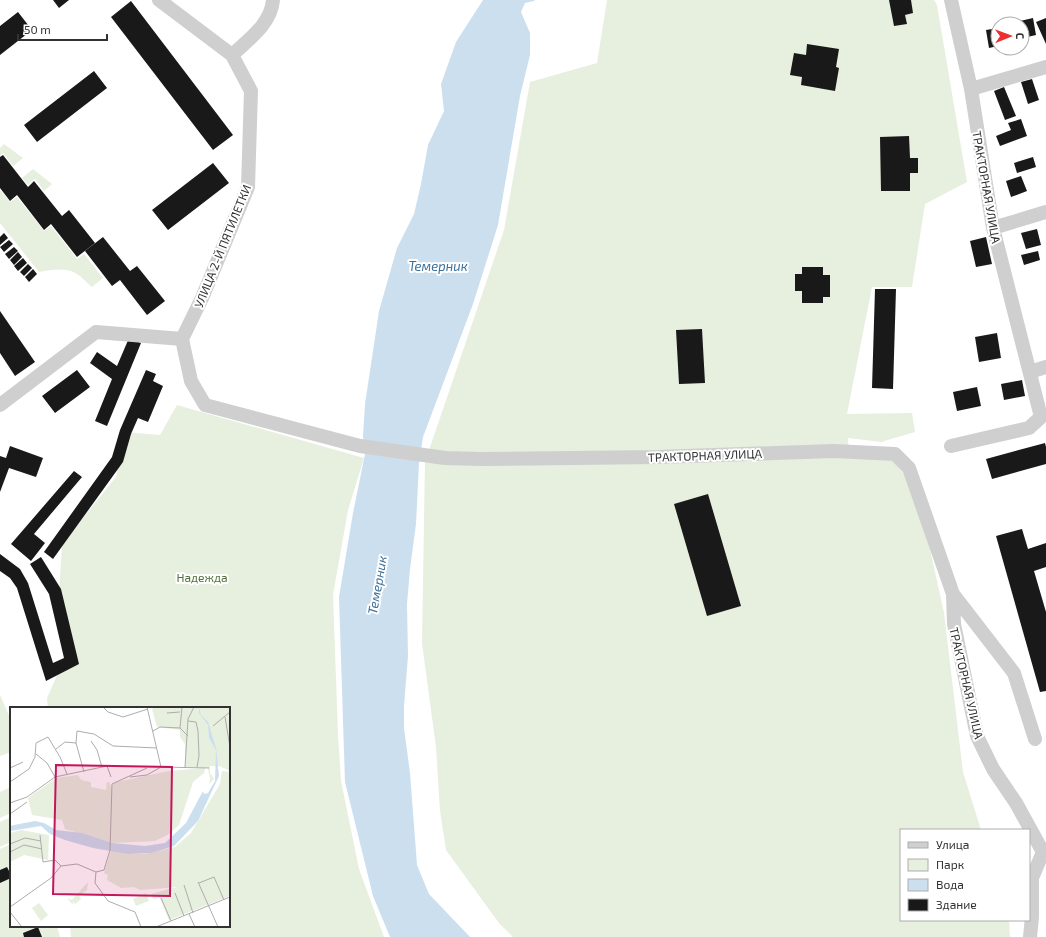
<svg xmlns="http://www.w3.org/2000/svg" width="1046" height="937" font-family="'Exo 2',sans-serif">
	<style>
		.green { fill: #e7efdf }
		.water { fill: #cbdfef }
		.building { fill: #191919 }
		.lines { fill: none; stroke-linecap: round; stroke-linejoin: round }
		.street { stroke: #cfcfcf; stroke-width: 14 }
		.labels { text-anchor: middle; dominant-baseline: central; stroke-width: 4; stroke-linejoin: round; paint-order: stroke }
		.street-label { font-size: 12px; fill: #323232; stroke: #fff }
		.park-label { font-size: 12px; fill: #51703c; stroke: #fff }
		.water-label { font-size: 13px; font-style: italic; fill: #3a6f99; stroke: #fff }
		.inset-road { fill: none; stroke: #adadad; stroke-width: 1 }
		.view { fill: #c2185b; fill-opacity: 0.15; stroke: #c2185b; stroke-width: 2 }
		.inset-edge { fill: none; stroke: #323232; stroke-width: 2 }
	</style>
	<rect width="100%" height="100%" fill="#fff"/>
	<path class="green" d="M607 0H934L937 5 967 182 925 204 912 287H872L847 414 912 413 915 432 881 442 848 438 849 457 895 461 912 485 926 531 944 613 963 772 981 830H901V920H1009L1010 937H513L499 923 446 850 440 811 436 747 422 643 425 462 504 230 530 82 597 63Z
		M4 144 23 158 13 166 3 153 0 156V148Z
		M33 169 52 184 44 191 35 179 28 185 22 178Z
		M0 190 10 202 17 197 44 231 51 226 77 259 84 254 103 278 92 287C87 283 82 277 77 274 66 267 52 270 39 272L0 223Z
		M177 405 364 458 348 510 333 595 338 736 341 781 359 869 384 937H71L70 926H229V708H48L47 698 68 651 59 595 62 544 116 477 125 432 160 435Z
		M0 695 11 720V752L0 756Z
		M11 787V813L0 818V792Z
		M11 817V842L0 847V822Z
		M11 844V926H57L60 937H0V849Z"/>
	<path class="water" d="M483 0H535L534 1 525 3 521 12 530 33V55L520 96 498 225 473 304 423 437 419 463 416 524 410 569 407 604 408 656 404 706V728L410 773 417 865 429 894 470 937H390L373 896 345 782 339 597 353 513 365 454 363 436 365 404 379 311 397 248 414 214 421 184 428 145 444 111 441 84 456 42Z"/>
	<path class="building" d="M53 0H69L59 8Z
		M889 0H911L913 13 905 15 907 24 894 26Z
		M131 1 233 135 213 150 111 17Z
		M18 12 32 30 0 55V26Z
		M1033 18 1036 35 1023 38 1022 24H1020V21Z
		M1046 18V44L1036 22Z
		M998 28V46L989 48 986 30Z
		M807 44 839 49 836 67 839 68 835 91 801 85 802 77 790 75 794 53 806 55Z
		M94 71 107 88 37 142 24 125Z
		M1032 79 1039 100 1028 104 1021 82Z
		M1004 87 1016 116 1005 120 994 91Z
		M1021 119 1027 136 1000 146 996 136 1011 130 1008 123Z
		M909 136 910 158H918V173H910V191H881L880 137Z
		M3 155 28 187 34 181 62 216 69 210 95 243 77 257 51 224 44 230 17 195 10 201 0 188V157Z
		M1033 157 1036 167 1017 173 1014 163Z
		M213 163 229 183 168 230 152 210Z
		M1021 176 1027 191 1011 197 1006 181Z
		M1037 229 1041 245 1026 249 1021 233Z
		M4 233 8 238 0 245V237Z
		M103 237 130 271 137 266 165 301 147 315 120 280 112 286 85 251Z
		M986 237 992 264 976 267 970 241Z
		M9 240 13 244 4 252 0 247Z
		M14 247 18 251 9 259 5 254Z
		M1038 251 1040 260 1024 265 1021 255Z
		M18 252 22 257 14 265 10 260Z
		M23 258 27 263 18 271 14 266Z
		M28 264 32 268 24 276 20 272Z
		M802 267H823V275H830V297H823V303H802V291H795V274H802Z
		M33 269 37 274 29 282 25 277Z
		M875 289H896L893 389 872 388Z
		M0 311 35 362 15 376 0 353Z
		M702 329 705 383 679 384 676 330Z
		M997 333 1001 358 979 362 975 337Z
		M129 338 141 343 107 426 95 421 112 379 90 363 97 352 117 366Z
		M77 370 90 387 55 413 42 396Z
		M146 370 156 374 153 381 163 386 148 422 138 418 131 434 123 462 53 559 44 552 112 457 120 430Z
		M1022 380 1025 396 1004 400 1001 384Z
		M977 387 981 406 957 411 953 392Z
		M1045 443 1046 447V464L992 479 986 459Z
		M10 446 43 458 36 477 9 468 0 492V456L6 458Z
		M74 471 82 477 34 534 45 543 31 561 11 544Z
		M708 494 741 606 707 616 674 504Z
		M1022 529 1028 549 1046 543V567L1034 571 1046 612V691L1040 692 996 536Z
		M0 554 20 569 28 583 53 663 64 658 49 594 30 564 41 557 61 589 79 664 46 681 17 588 10 578 0 571Z
		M7 867 11 875V878L0 883V870Z
		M38 927 42 937H24L23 933Z"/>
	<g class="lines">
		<path class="street" d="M951 0 971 89 993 228 1041 417 1029 428 951 446
			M232 55C249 39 271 24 273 0
			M971 89 1046 67
			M993 228 1046 212
			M182 339 191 381 205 405 360 446 445 458 480 459 657 457 834 451 895 454 909 468 953 594 1014 673 1035 739
			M1030 372 1046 367
			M0 405 96 332 182 339 202 298 248 187 251 91 232 55 159 0
			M953 594 954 624 977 736 993 769 1016 803 1043 852
			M1030 937 1032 917V878L1043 852"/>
	</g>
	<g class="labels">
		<g class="street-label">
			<text transform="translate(987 187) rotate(80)">ТРАКТОРНАЯ УЛИЦА</text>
			<text transform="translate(222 246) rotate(-68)">УЛИЦА 2-Й ПЯТИЛЕТКИ</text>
			<text transform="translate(705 455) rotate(-2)">ТРАКТОРНАЯ УЛИЦА</text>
			<text transform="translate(967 683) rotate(77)">ТРАКТОРНАЯ УЛИЦА</text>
		</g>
		<g class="park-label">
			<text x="202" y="577">Надежда</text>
		</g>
		<g class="water-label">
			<text x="438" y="266">Темерник</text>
			<text transform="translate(377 585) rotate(-80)">Темерник</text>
		</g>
	</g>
	<g transform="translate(10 707)">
		<rect width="220" height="220" fill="#fff"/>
		<path d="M145 0H220V64L209 59H200V66L204 72 199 77 200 72 198 61H195L194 66 183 75 169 118 159 127 145 134 102 136 55 122 52 113 22 108 18 91 46 71 68 68 71 73 81 75V80L96 83 97 75H99L102 83 103 77 111 74 159 64 194 61 175 60V37L170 30V23L147 20 142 2ZM212 64 220 65V189L159 213 150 191 143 192 141 187 167 180 130 183 124 180 111 181 97 173 98 168 94 166 101 143 118 147H135L165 140 181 126 210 77ZM11 123 39 128 38 153 14 148 0 155V126ZM78 175 77 183 69 189 71 192 65 197 63 194V198L57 191 62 193ZM136 186 139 194 126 199 123 192ZM29 196 38 208 31 214 22 201Z" fill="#e7efdf"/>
		<path d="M189 0 191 8 198 15 206 41 209 69 188 114 164 139 141 146 118 147 83 141 55 133 40 127 31 119 0 124V119L4 118 25 114 34 116 46 123 72 126 102 136 135 139 155 136 176 116 193 84 194 87 198 86 205 74 206 43 199 31 198 18 189 6Z" fill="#cbdfef"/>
		<path class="inset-road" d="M93 0 98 5 113 10 138 2M137 0 151 60M172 0 170 21 178 29M157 6 170 5M215 10 220 40M178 14 186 15 188 24 189 49 187 60M203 19 220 5M143 24 150 20 170 21M81 34 87 43 92 60M46 42 55 35 66 36M26 47 37 56 45 70M175 60 178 12 184 0M0 61 13 55M74 65 66 36 67 24 84 27 103 39 147 41M120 70 137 68 151 60 199 61M0 75 19 62 25 50 26 36 38 30 50 50 57 67M0 96 17 90 45 70 97 59 101 70M0 107 17 95M30 128 33 155 45 153 51 159M0 137 15 131 31 134M0 145 14 138 32 142M86 165 94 163 100 143 102 77 137 61M188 175 208 220M189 176 204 170 214 193M174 178 183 206M165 186 174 209M151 191 161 214M0 200 41 171 51 159 67 157 86 165 85 176 98 194 125 205 131 220M0 205 12 220M179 207 185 220M146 220 220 190"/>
		<path class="view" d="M46 58 162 60 160 189 43 187Z"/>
		<rect width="220" height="220" class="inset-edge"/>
	</g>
	<rect x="900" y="829" width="130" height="92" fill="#ffffff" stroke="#adadad"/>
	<rect x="908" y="842" width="20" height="6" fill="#cfcfcf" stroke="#adadad"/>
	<text x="936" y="849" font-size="12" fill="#323232">Улица</text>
	<rect x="908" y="859" width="20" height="12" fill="#e7efdf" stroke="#adadad"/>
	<text x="936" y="869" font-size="12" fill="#323232">Парк</text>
	<rect x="908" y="879" width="20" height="12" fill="#cbdfef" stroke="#adadad"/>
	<text x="936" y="889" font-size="12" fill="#323232">Вода</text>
	<rect x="908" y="899" width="20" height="12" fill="#191919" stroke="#adadad"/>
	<text x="936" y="909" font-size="12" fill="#323232">Здание</text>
	<g transform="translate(1010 36) rotate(89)"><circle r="19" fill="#ffffff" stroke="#adadad"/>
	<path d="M0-3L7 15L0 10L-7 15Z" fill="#ee2e31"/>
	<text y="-6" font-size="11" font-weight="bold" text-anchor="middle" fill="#323232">С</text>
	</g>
	<path d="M18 34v6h89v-6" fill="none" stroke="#323232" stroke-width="2"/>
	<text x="24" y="34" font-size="12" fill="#323232" stroke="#ffffff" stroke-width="3" paint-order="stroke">50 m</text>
</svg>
